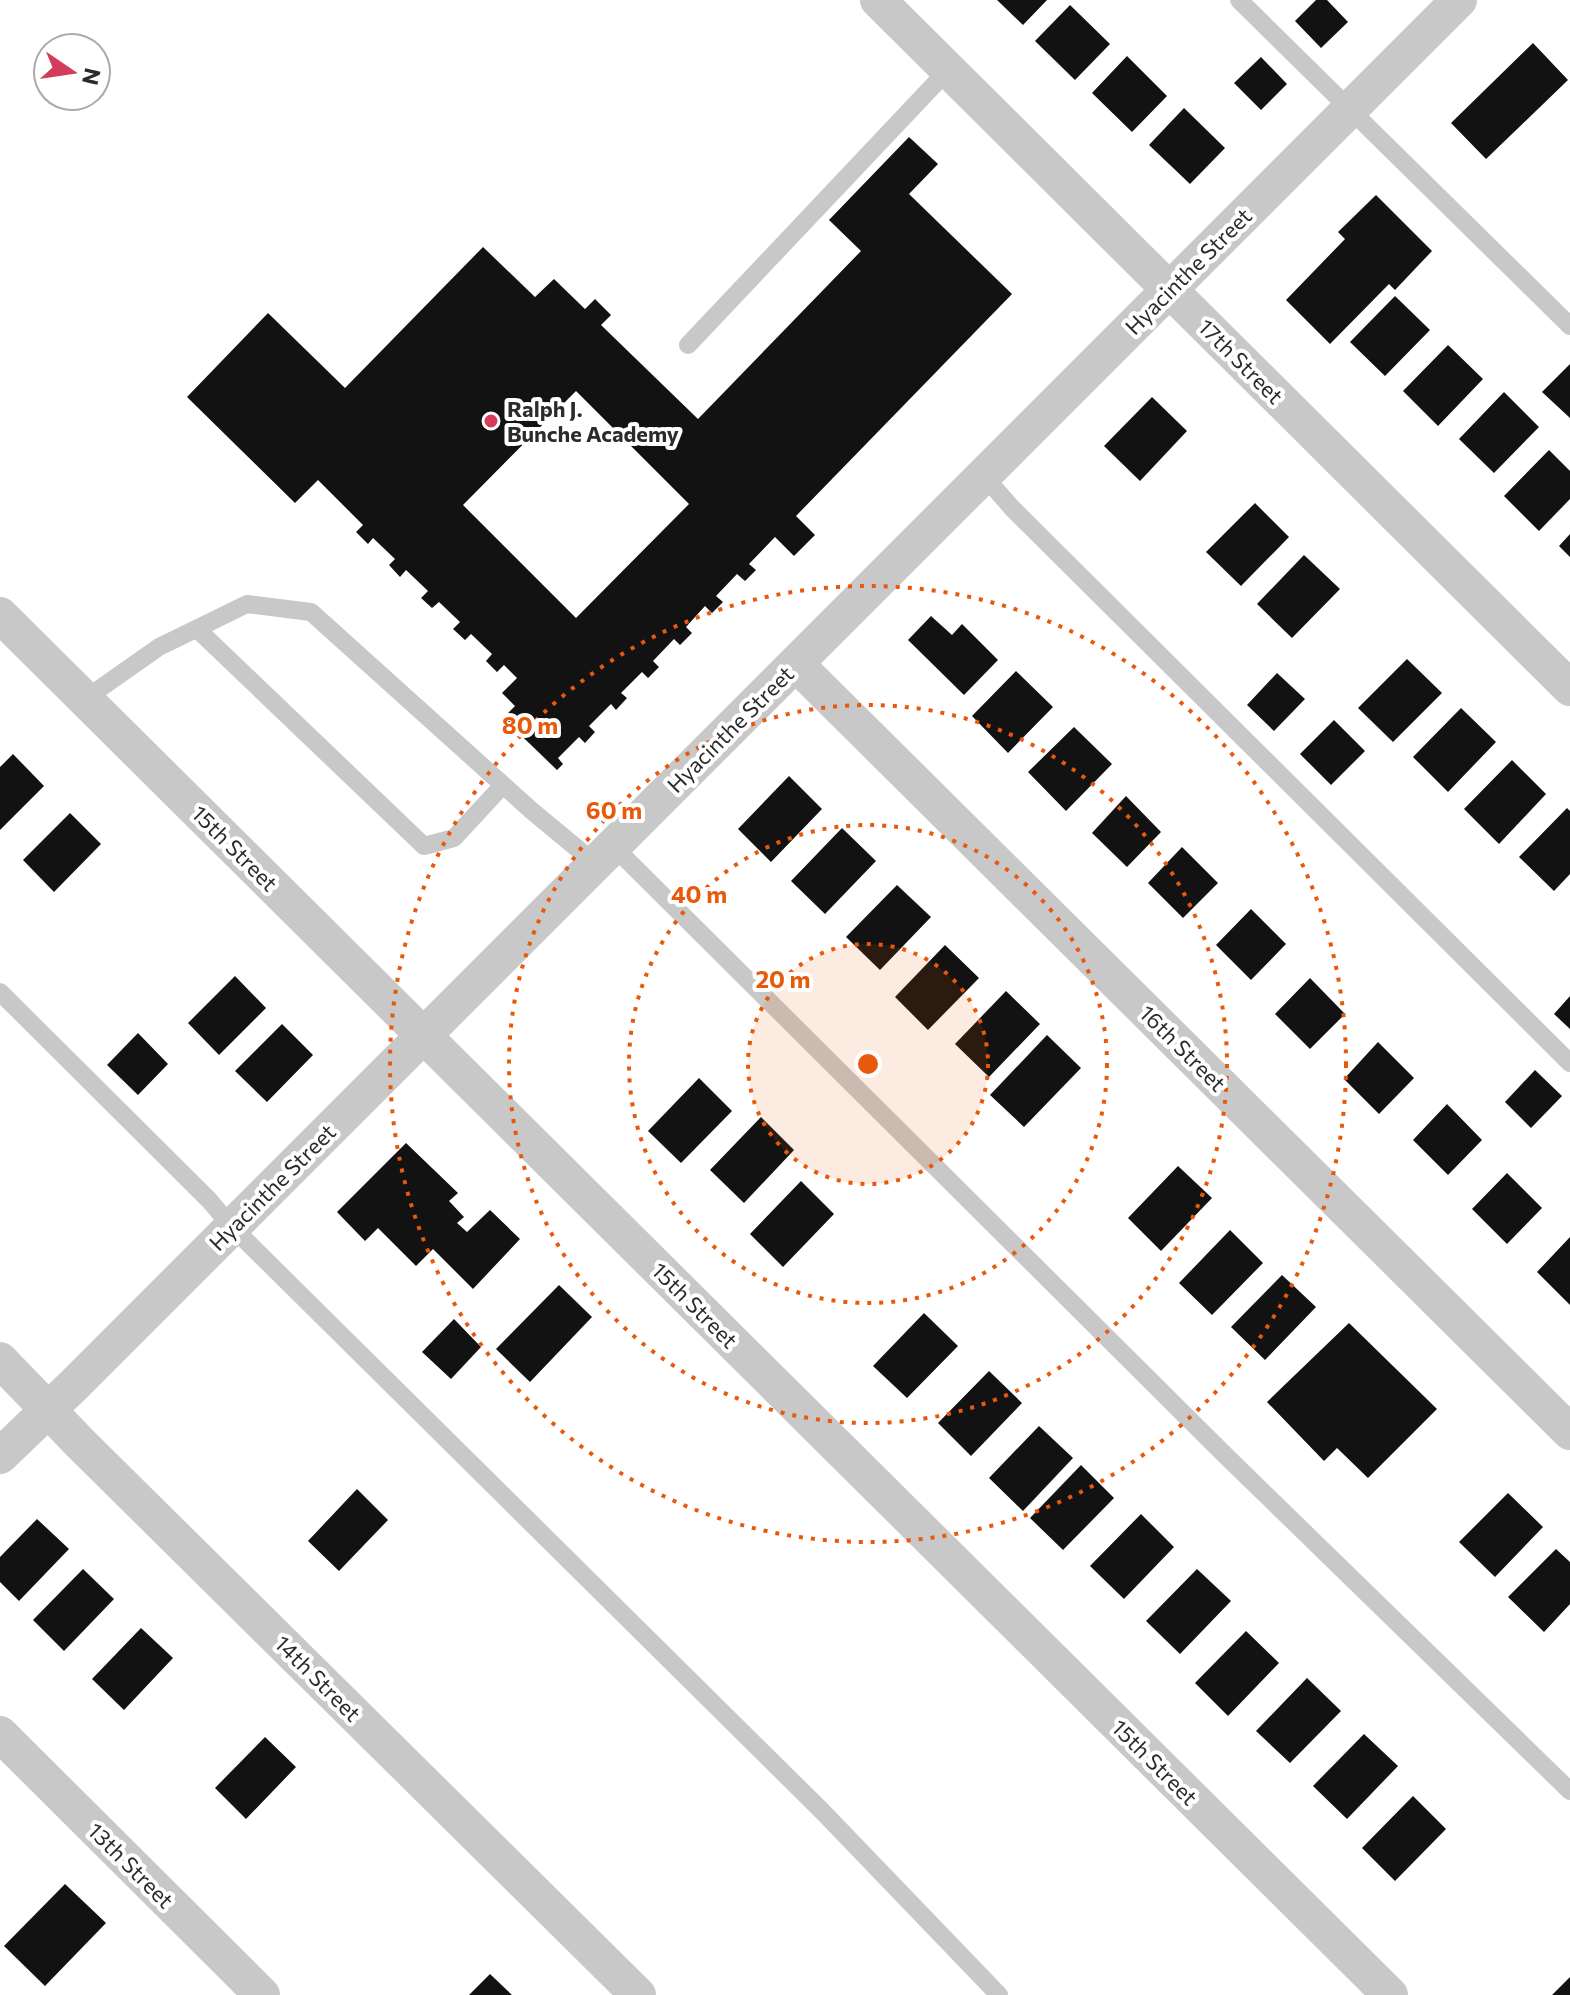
<svg xmlns="http://www.w3.org/2000/svg" width="1570" height="1995" font-family="Commissioner,sans-serif">
	<style>
		.building { fill: #121212; fill-rule: evenodd }
		.lines { fill: none; stroke-linecap: round; stroke-linejoin: round }
		.service { stroke: #c8c8c8; stroke-width: 18 }
		.minor { stroke: #c8c8c8; stroke-width: 36 }
		.ring { fill: none; stroke: #e8590c; stroke-width: 4; stroke-dasharray: 4 8 }
		.poi-dot { fill: #d53b5a; stroke: #fff; stroke-width: 3 }
		.labels { text-anchor: middle; dominant-baseline: central; stroke-width: 8; stroke-linejoin: round; paint-order: stroke }
		.street-label { font-size: 22px; fill: #2b2b2b; stroke: #fff }
		.poi-label { font-size: 22px; font-weight: bold; fill: #2b2b2b; stroke: #fff; text-anchor: start }
		.centre { fill: #e8590c; stroke: #fff; stroke-width: 4 }
		.ring-label { font-size: 24px; text-anchor: middle; font-weight: bold; fill: #e8590c; stroke: #fff; stroke-width: 8; stroke-linejoin: round; paint-order: stroke }
	</style>
	<rect width="100%" height="100%" fill="#fff"/>
	<path class="building" d="M997 0H1047L1023 25Z
		M1316 0H1327L1348 22 1321 48 1295 21Z
		M1070 5 1110 44 1075 80 1035 41Z
		M1533 43 1568 80 1486 159 1451 123Z
		M1127 56 1167 96 1132 132 1092 93Z
		M1261 57 1287 84 1261 110 1234 83Z
		M1184 108 1225 148 1190 184 1149 145Z
		M909 137 938 164 909 194 1012 294 796 516 815 535 794 556 775 537 749 564 756 570 745 581 737 574 716 596 723 602 712 613 705 606 686 627 692 633 680 645 674 639 653 661 659 667 648 678 642 672 621 693 627 698 616 710 611 704 589 726 595 732 585 743 579 737 558 758 563 764 557 770 503 718 515 706 502 693 517 678 504 665 497 672 486 661 492 654 471 634 465 640 453 629 460 622 439 602 432 608 421 598 428 591 406 570 400 577 389 565 395 559 373 538 368 544 356 532 363 525 318 480 295 503 187 397 268 313 345 388 483 247 535 297 554 279 585 309 595 299 611 315 601 325 698 419 861 251 829 220ZM576 391 689 504 576 618 463 505Z
		M1376 195 1432 251 1395 290 1389 284 1330 344 1286 300 1345 239 1338 232Z
		M1395 296 1430 330 1385 376 1350 342Z
		M1448 345 1483 379 1438 426 1403 391Z
		M1570 364V418L1542 392Z
		M1504 392 1539 427 1494 473 1459 439Z
		M1152 397 1187 431 1140 481 1104 446Z
		M1549 450 1570 471V499L1539 531 1504 496Z
		M1255 503 1289 537 1241 586 1206 552Z
		M1570 534V557L1559 546Z
		M1304 555 1340 589 1292 638 1257 604Z
		M931 616 952 635 962 624 998 660 964 695 908 640Z
		M1407 659 1442 693 1393 742 1358 708Z
		M1016 671 1053 707 1008 753 972 716Z
		M1277 673 1305 699 1274 731 1247 705Z
		M1461 708 1496 742 1448 792 1413 757Z
		M1334 720 1365 751 1331 785 1300 754Z
		M1074 727 1112 764 1066 811 1028 772Z
		M13 754 44 786 0 830V767Z
		M1512 760 1546 794 1499 844 1464 809Z
		M789 776 822 809 771 862 738 829Z
		M1126 796 1161 832 1127 867 1092 833Z
		M1567 808 1570 811V874L1554 891 1519 857Z
		M70 813 101 844 54 892 23 860Z
		M842 828 876 861 825 914 791 881Z
		M1182 847 1218 883 1183 918 1148 883Z
		M897 885 931 917 880 970 846 937Z
		M1251 909 1286 944 1251 980 1216 945Z
		M945 945 979 978 928 1030 895 997Z
		M235 976 266 1008 219 1055 188 1023Z
		M1310 978 1345 1014 1310 1049 1275 1014Z
		M1006 991 1040 1024 989 1077 955 1044Z
		M1570 996V1029L1554 1014Z
		M282 1024 313 1055 267 1102 235 1071Z
		M138 1033 168 1064 138 1095 107 1065Z
		M1047 1035 1081 1068 1024 1127 990 1095Z
		M1378 1042 1414 1078 1379 1114 1344 1079Z
		M1535 1070 1562 1096 1531 1128 1505 1102Z
		M699 1078 732 1111 681 1163 648 1131Z
		M1447 1104 1482 1140 1448 1175 1413 1140Z
		M761 1117 794 1150 744 1203 710 1170Z
		M406 1143 458 1193 449 1201 464 1217 457 1223 467 1232 490 1210 520 1239 473 1289 433 1249 416 1266 378 1228 365 1241 337 1212Z
		M1178 1166 1212 1198 1161 1251 1128 1218Z
		M1507 1173 1542 1208 1507 1244 1472 1209Z
		M801 1181 834 1214 783 1267 750 1234Z
		M1230 1230 1263 1263 1212 1315 1179 1283Z
		M1570 1237V1305L1537 1272Z
		M1282 1275 1316 1307 1265 1360 1231 1327Z
		M559 1285 592 1317 530 1382 496 1349Z
		M924 1313 958 1346 907 1398 873 1366Z
		M454 1319 481 1347 451 1379 422 1352Z
		M1349 1323 1437 1409 1368 1478 1337 1448 1324 1461 1267 1402Z
		M989 1371 1022 1403 971 1456 938 1423Z
		M1039 1426 1073 1458 1023 1511 989 1478Z
		M1081 1465 1114 1498 1063 1550 1030 1518Z
		M357 1489 388 1520 339 1571 308 1541Z
		M1508 1493 1543 1527 1495 1577 1459 1542Z
		M1141 1514 1174 1547 1124 1599 1090 1566Z
		M37 1519 69 1549 19 1601 0 1582V1557Z
		M1556 1549 1570 1562V1604L1544 1632 1508 1597Z
		M83 1569 114 1599 64 1651 33 1620Z
		M1197 1569 1231 1601 1180 1654 1146 1621Z
		M141 1628 173 1658 124 1710 92 1679Z
		M1246 1631 1279 1663 1228 1716 1195 1683Z
		M1307 1678 1341 1711 1290 1763 1256 1731Z
		M1364 1734 1398 1766 1347 1819 1313 1786Z
		M265 1737 296 1767 246 1819 215 1788Z
		M1413 1796 1446 1829 1395 1881 1362 1848Z
		M65 1884 106 1923 45 1986 4 1946Z
		M490 1974 512 1995H469Z
		M1570 1977V1995H1552Z"/>
	<g class="lines">
		<path class="service" d="M1239 0 1570 326
			M688 345 948 70
			M984 476 1012 508 1570 1063
			M197 629 424 846 454 838 503 785
			M85 699 159 647 247 604 311 612 532 811 596 864
			M613 846 1225 1455 1570 1791
			M0 992 209 1200 232 1227 822 1811 999 1995"/>
		<path class="minor" d="M878 0 1570 688
			M0 615 1390 1995
			M796 664 1570 1432
			M0 1360 80 1443 638 1995
			M0 1456 75 1384 1459 0
			M0 1734 262 1995"/>
	</g>
	<circle cx="868" cy="1064" r="120" fill="#e8590c" fill-opacity=".12"/>
	<g class="ring">
		<circle cx="868" cy="1064" r="120"/>
		<circle cx="868" cy="1064" r="239"/>
		<circle cx="868" cy="1064" r="359"/>
		<circle cx="868" cy="1064" r="478"/>
	</g>
	<circle class="poi-dot" cx="491" cy="421" r="8"/>
	<g class="labels">
		<g class="street-label">
			<text transform="translate(1188 271) rotate(-45)">Hyacinthe Street</text>
			<text transform="translate(1241 361) rotate(45)">17th Street</text>
			<text transform="translate(730 729) rotate(-45)">Hyacinthe Street</text>
			<text transform="translate(235 848) rotate(45)">15th Street</text>
			<text transform="translate(1183 1048) rotate(45)">16th Street</text>
			<text transform="translate(272 1187) rotate(-45)">Hyacinthe Street</text>
			<text transform="translate(695 1305) rotate(45)">15th Street</text>
			<text transform="translate(318 1678) rotate(45)">14th Street</text>
			<text transform="translate(1155 1762) rotate(45)">15th Street</text>
			<text transform="translate(131 1865) rotate(45)">13th Street</text>
		</g>
		<g class="poi-label">
			<text x="507" y="408">Ralph J.<tspan x="507" dy="25">Bunche Academy</tspan></text>
		</g>
	</g>
	<circle cx="868" cy="1064" r="12" class="centre"/>
	<g class="ring-label">
		<text x="530" y="734">80 m</text>
		<text x="614" y="819">60 m</text>
		<text x="699" y="903">40 m</text>
		<text x="783" y="988">20 m</text>
	</g>
	<g transform="translate(72 72) rotate(103)"><circle r="38" fill="#ffffff" stroke="#aaaaaa" stroke-width="2"/>
	<path d="M0-6L14 30L0 20L-14 30Z" fill="#d53b5a"/>
	<text y="-12" font-size="22" font-weight="bold" text-anchor="middle" fill="#2b2b2b">N</text>
	</g>
</svg>
